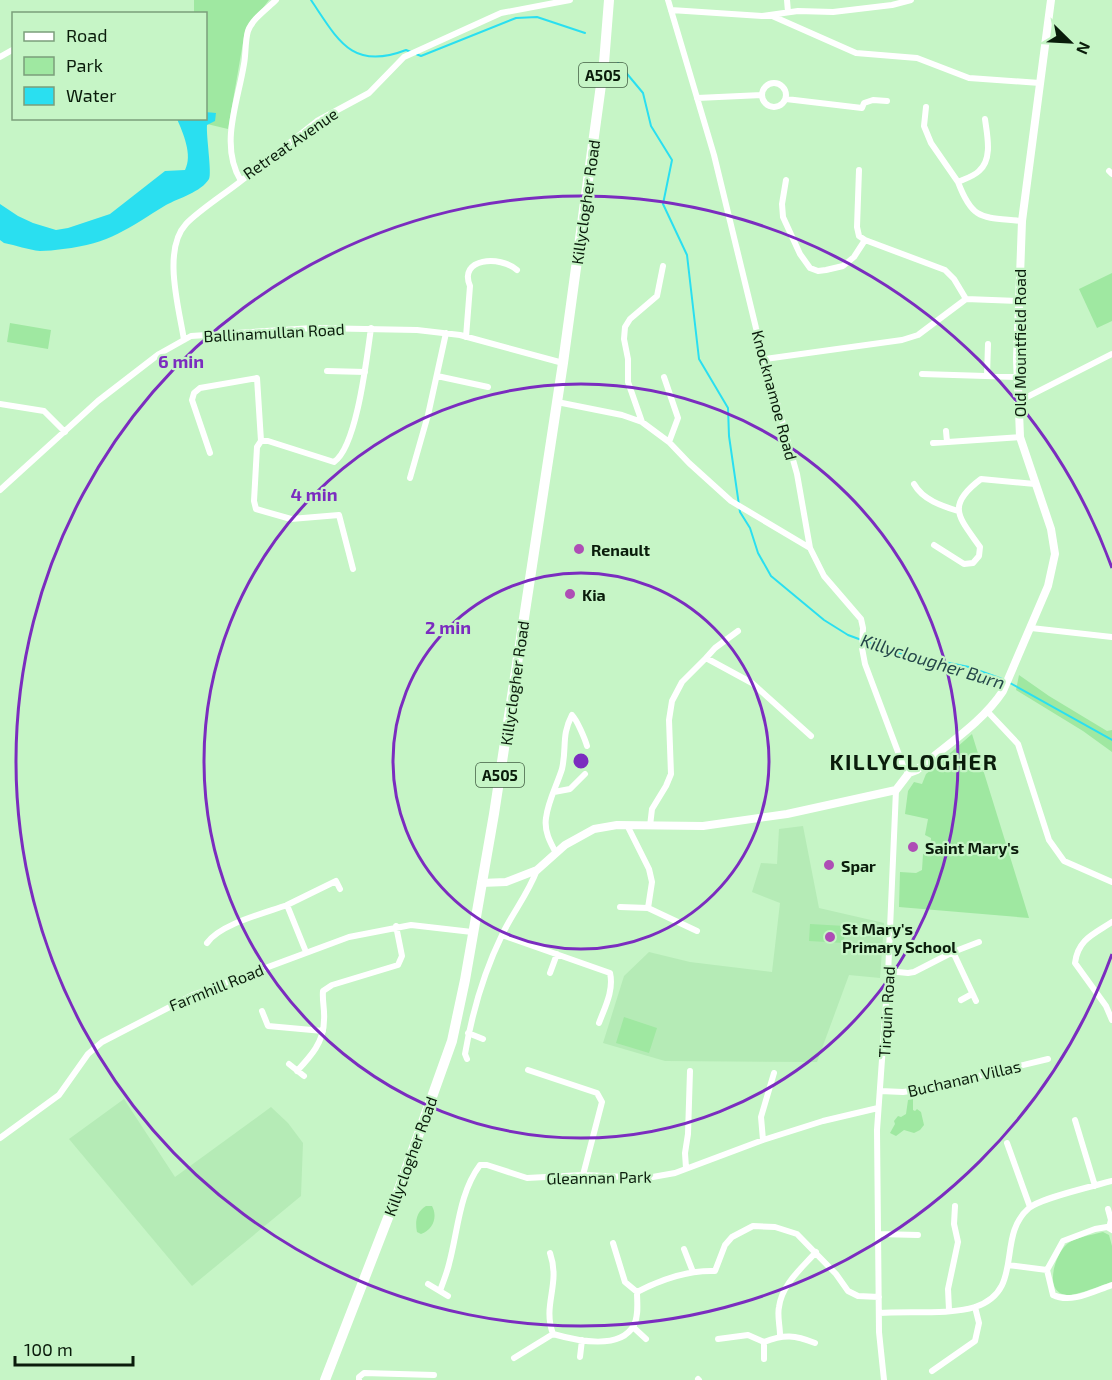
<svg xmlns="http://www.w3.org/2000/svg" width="1112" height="1380" font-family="'Exo 2',sans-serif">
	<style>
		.built { fill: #b5ebb6 }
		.green { fill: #9fe8a1 }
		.water { fill: #2adff0 }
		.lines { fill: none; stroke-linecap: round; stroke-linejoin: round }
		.stream { stroke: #2adff0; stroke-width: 2 }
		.minor { stroke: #fff; stroke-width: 6 }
		.tertiary { stroke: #fff; stroke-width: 8 }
		.trunk { stroke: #fff; stroke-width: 10 }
		.ring { fill: none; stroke: #7b2cbf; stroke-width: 3 }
		.poi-dot { fill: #ae4db5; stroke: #c6f5c6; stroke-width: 2 }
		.labels { text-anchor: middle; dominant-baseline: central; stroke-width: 4.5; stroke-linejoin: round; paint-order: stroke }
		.shield { fill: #c6f5c6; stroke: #425d43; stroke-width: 1.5 }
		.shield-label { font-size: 15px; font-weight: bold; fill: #0a1c0b }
		.street-label { font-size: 16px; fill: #0a1c0b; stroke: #c6f5c6 }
		.poi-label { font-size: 16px; font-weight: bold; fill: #0a1c0b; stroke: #c6f5c6; text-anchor: start }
		.water-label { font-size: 18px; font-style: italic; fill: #244649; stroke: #c6f5c6 }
		.district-label { font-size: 22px; font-weight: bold; letter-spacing: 1.5px; fill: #0a1c0b; stroke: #c6f5c6 }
		.centre { fill: #7b2cbf; stroke: #c6f5c6; stroke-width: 3 }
		.ring-label { font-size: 18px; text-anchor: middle; font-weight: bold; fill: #7b2cbf; stroke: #c6f5c6; stroke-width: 4.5; stroke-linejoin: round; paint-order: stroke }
	</style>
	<rect width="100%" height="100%" fill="#c6f5c6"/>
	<path class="built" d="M803 826 819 908 884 923 880 978 849 975 817 1062 665 1061 603 1043 624 976 649 952 690 962 772 972 780 903 752 892 761 863 777 864 779 829Z
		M124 1099 175 1177 271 1107 288 1123 303 1143 301 1196 192 1286 69 1139Z"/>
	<path class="green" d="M194 0H269L245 31 228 129 207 124 216 114 206 112V14L194 13Z
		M1112 273V321L1097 328 1079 289Z
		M10 323 51 330 48 349 7 342Z
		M1019 675 1049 696 1107 731 1112 730V752L1083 731 1016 690Z
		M972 734 1029 918 899 907 900 872 916 873 922 870 923 854H930L931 838 925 835 928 819 905 814 908 791 914 782 922 784 926 774Z
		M810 924 845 926 844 943 809 941Z
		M624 1017 657 1028 649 1053 616 1043Z
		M913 1099V1110L915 1111 917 1109 921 1112 924 1125 920 1130 914 1133 904 1130 896 1136 890 1133 895 1124 894 1121 898 1116 901 1117 906 1114 908 1100Z
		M426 1206H432C438 1217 433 1230 421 1234L417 1232C415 1222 416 1212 426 1206Z
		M1103 1232 1109 1235 1112 1246V1282C1101 1285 1077 1296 1066 1295 1043 1292 1055 1254 1067 1244 1076 1237 1092 1235 1103 1232Z"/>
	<path class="water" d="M206 112 216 113 215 121 207 125C206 136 212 173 209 179 201 192 179 198 166 205 128 228 110 244 63 249 55 250 47 251 40 251 28 250 16 245 4 243L0 240V204L18 216 33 223 56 230 68 228 110 214 165 171 185 170C193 155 183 133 177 119L206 118Z"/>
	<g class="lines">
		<path class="stream" d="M311 0C338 40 352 71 406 50L421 56 516 18 537 17 585 33
			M618 63 643 93 651 126 672 160 663 204 687 255 699 359 728 408 729 436 740 512 750 528 758 553 771 576 824 620 848 635 894 652 969 667 1005 680
			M1010 683 1112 740"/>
		<path class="minor" d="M276 0C267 9 252 19 248 31 245 41 246 54 244 64 238 102 219 145 241 181L317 121 369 93 404 57 501 13 570 0
			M668 0 714 155 756 328 797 474 810 548 824 576 861 619 863 628 862 648 865 664 904 768 909 773
			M787 0 788 12
			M671 10 762 16 798 11 833 12 892 5 911 0
			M770 15 856 53 917 58 969 78 1040 83
			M0 57 14 49
			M762 95a12 12 0 1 1 24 0a12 12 0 1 1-24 0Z
			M697 98 762 95
			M786 99 862 108 864 103 873 100 887 101
			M926 107 924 126 931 143 958 182
			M985 119C987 135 993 159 979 171 974 176 965 179 958 182 973 222 983 217 1022 221
			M859 170 857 227 859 236 865 240 945 270 954 279 966 299 1018 301
			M1109 171 1112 174
			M786 180 782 204 783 217 800 254 810 268 818 271 826 270 843 266 854 257 865 240
			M466 337 470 286C458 258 500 255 517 270
			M184 340C179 308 162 250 186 224 198 211 226 193 241 181
			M765 359 902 340 918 335 966 299
			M327 371 365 372
			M922 374 1017 377
			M437 376 488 387
			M987 376 988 344
			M664 377 678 418 669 442
			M557 402 622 415 642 422 669 442 689 463 731 501 810 548
			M1017 402 1112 354
			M0 404 44 411 65 432
			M642 422 628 382V359L624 339 625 327 630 319 657 296 663 266
			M946 431 947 442
			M933 443 1020 437
			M210 453 192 400 194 393 200 388 257 378 261 441
			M410 478 428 415 446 333
			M914 484C923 500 942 506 958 511
			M0 490 98 401 159 354 191 336 313 328 417 330 460 335 563 363
			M934 545 964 564 973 563 979 556 980 547C959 517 945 506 981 479L1035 484
			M353 569 339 515 291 519 256 509 254 501 257 447 261 441H268L334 462C357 447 367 356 371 328
			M1031 628 1112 637
			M706 658 715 648 738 631
			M987 711 1018 744 1049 840 1064 861 1112 882
			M554 792 570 789 585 774
			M627 825 649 869 652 882 648 908
			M650 826 652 809 666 786 671 774 669 720 672 701 682 682 706 658 752 683 811 736
			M556 853C550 842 544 831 546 818 548 801 557 785 562 769 567 747 561 736 572 715 577 720 585 739 587 746
			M287 905 336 881 340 889
			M620 907 648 908 697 931
			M1112 922C1094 934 1078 939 1075 963L1106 1006 1112 1020
			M502 935 610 973C614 990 605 1007 599 1023
			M207 943C220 924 265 913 287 905L306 952
			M953 952 976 1001
			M888 971 908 973 914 972 953 952 979 942
			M550 973 557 954
			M961 1000 972 994
			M262 1011 268 1026 323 1031
			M468 1033 483 1039
			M467 1059 465 1054C472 1013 484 972 502 935 513 912 528 894 537 870
			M289 1064 304 1076
			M528 1070 597 1093 602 1102 583 1175
			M297 1071C311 1056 324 1042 324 1020 325 1010 322 1001 323 991L332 985 398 965 402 956 396 926
			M880 1091 903 1092 924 1089 1048 1059
			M1075 1120 1095 1186
			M0 1138 59 1095 88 1054 102 1042 193 995 349 937 411 925 472 932
			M763 1140 761 1117 774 1073
			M1007 1143 1030 1207
			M686 1168 685 1153 688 1134 690 1071
			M1108 1209 1111 1220 1109 1228
			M1112 1230 1107 1227 1095 1229 1063 1241 1047 1270 1053 1295C1071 1304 1094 1291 1112 1285
			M878 1234 918 1235
			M613 1243 625 1282 637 1292C660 1280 689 1270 715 1271L725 1245 732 1237 753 1226 775 1227 797 1234 836 1274 848 1291 858 1296 879 1297
			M684 1249 693 1272
			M550 1253C561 1285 542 1304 553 1334
			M1008 1265 1047 1270
			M428 1284 448 1296
			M440 1291C443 1282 447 1273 449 1264 458 1231 459 1193 480 1165H487L527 1178 583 1175 647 1178 675 1173 763 1140 823 1121 878 1108
			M949 1310 948 1289 958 1242 954 1224 955 1206
			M879 1313C906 1311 951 1315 975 1307 1026 1290 995 1237 1029 1208 1041 1198 1094 1186 1112 1181
			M633 1327 646 1339
			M780 1335C780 1326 777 1315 779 1307 782 1284 802 1268 816 1252
			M718 1339 748 1335 764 1342C784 1334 795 1335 815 1343
			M764 1342V1359
			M580 1357 582 1340
			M514 1358 553 1334C574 1340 620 1351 634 1325 639 1315 637 1303 637 1292
			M932 1371 975 1341 979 1323 975 1307
			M698 1379 699 1380
			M359 1380V1377L364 1373 434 1375
			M884 1380 879 1332 877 1130 888 975 896 790"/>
		<path class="tertiary" d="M481 883 506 882 537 870 565 845 594 829 617 825 703 826 787 814 896 790 909 773 917 770C946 745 982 723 1003 691L1048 586 1055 554 1051 529 1020 437 1017 359 1022 221 1051 0"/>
		<path class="trunk" d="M325 1380 398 1192 452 1041 465 980 494 814 563 363 604 63 609 0"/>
	</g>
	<g class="ring">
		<circle cx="581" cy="761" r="188"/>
		<circle cx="581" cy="761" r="377"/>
		<path d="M1112 954A565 565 0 1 1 1112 568"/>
	</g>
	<g class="poi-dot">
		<circle cx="579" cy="549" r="6"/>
		<circle cx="570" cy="594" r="6"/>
		<circle cx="913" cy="847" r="6"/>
		<circle cx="829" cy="865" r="6"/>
		<circle cx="830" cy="937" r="6"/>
	</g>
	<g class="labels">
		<g class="shield">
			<rect x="579" y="63" width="48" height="24" rx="4.5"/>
			<rect x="476" y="763" width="48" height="24" rx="4.5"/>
		</g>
		<g class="shield-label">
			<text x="603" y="75">A505</text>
			<text x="500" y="775">A505</text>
		</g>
		<g class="street-label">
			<text transform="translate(290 143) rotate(-35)">Retreat Avenue</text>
			<text transform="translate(585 202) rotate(-82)">Killyclogher Road</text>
			<text transform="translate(274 332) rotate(-3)">Ballinamullan Road</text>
			<text transform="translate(1019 343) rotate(-90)">Old Mountfield Road</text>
			<text transform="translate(775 395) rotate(75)">Knocknamoe Road</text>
			<text transform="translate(514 683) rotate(-82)">Killyclogher Road</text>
			<text transform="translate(216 987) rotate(-22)">Farmhill Road</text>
			<text transform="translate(886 1012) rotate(-87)">Tirquin Road</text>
			<text transform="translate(964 1078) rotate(-13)">Buchanan Villas</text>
			<text transform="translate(410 1156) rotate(-70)">Killyclogher Road</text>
			<text transform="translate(599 1177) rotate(-1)">Gleannan Park</text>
		</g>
		<g class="poi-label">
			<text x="591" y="549">Renault</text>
			<text x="582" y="594">Kia</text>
			<text x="925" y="847">Saint Mary's</text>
			<text x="841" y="865">Spar</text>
			<text x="842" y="928">St Mary's<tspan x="842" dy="18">Primary School</tspan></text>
		</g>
		<g class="water-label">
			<text transform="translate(933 661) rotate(17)">Killyclougher Burn</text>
		</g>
		<g class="district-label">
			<text x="914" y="761">KILLYCLOGHER</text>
		</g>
	</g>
	<circle cx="581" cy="761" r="9" class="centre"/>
	<g class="ring-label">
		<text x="181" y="368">6 min</text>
		<text x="314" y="501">4 min</text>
		<text x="448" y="634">2 min</text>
	</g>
	<rect x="12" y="12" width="195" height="108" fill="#c6f5c6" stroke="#7b9e7b" stroke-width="1.5"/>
	<rect x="24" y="32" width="30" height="9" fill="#ffffff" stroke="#7b9e7b" stroke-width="1.5"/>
	<text x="66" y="42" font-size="18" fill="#0a1c0b">Road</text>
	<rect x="24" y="57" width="30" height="18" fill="#9fe8a1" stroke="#7b9e7b" stroke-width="1.5"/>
	<text x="66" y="72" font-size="18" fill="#0a1c0b">Park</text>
	<rect x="24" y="87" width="30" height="18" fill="#2adff0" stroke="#7b9e7b" stroke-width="1.5"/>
	<text x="66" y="102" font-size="18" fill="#0a1c0b">Water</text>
	<g transform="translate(1070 42) rotate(114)" stroke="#c6f5c6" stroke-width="4.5" paint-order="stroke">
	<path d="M0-4.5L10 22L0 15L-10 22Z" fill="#0a1c0b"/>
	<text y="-9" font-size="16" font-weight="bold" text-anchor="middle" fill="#0a1c0b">N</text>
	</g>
	<path d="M15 1356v9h118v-9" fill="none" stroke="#0a1c0b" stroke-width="3"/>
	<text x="24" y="1356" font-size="18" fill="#0a1c0b" stroke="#c6f5c6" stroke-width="4.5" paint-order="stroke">100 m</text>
</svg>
